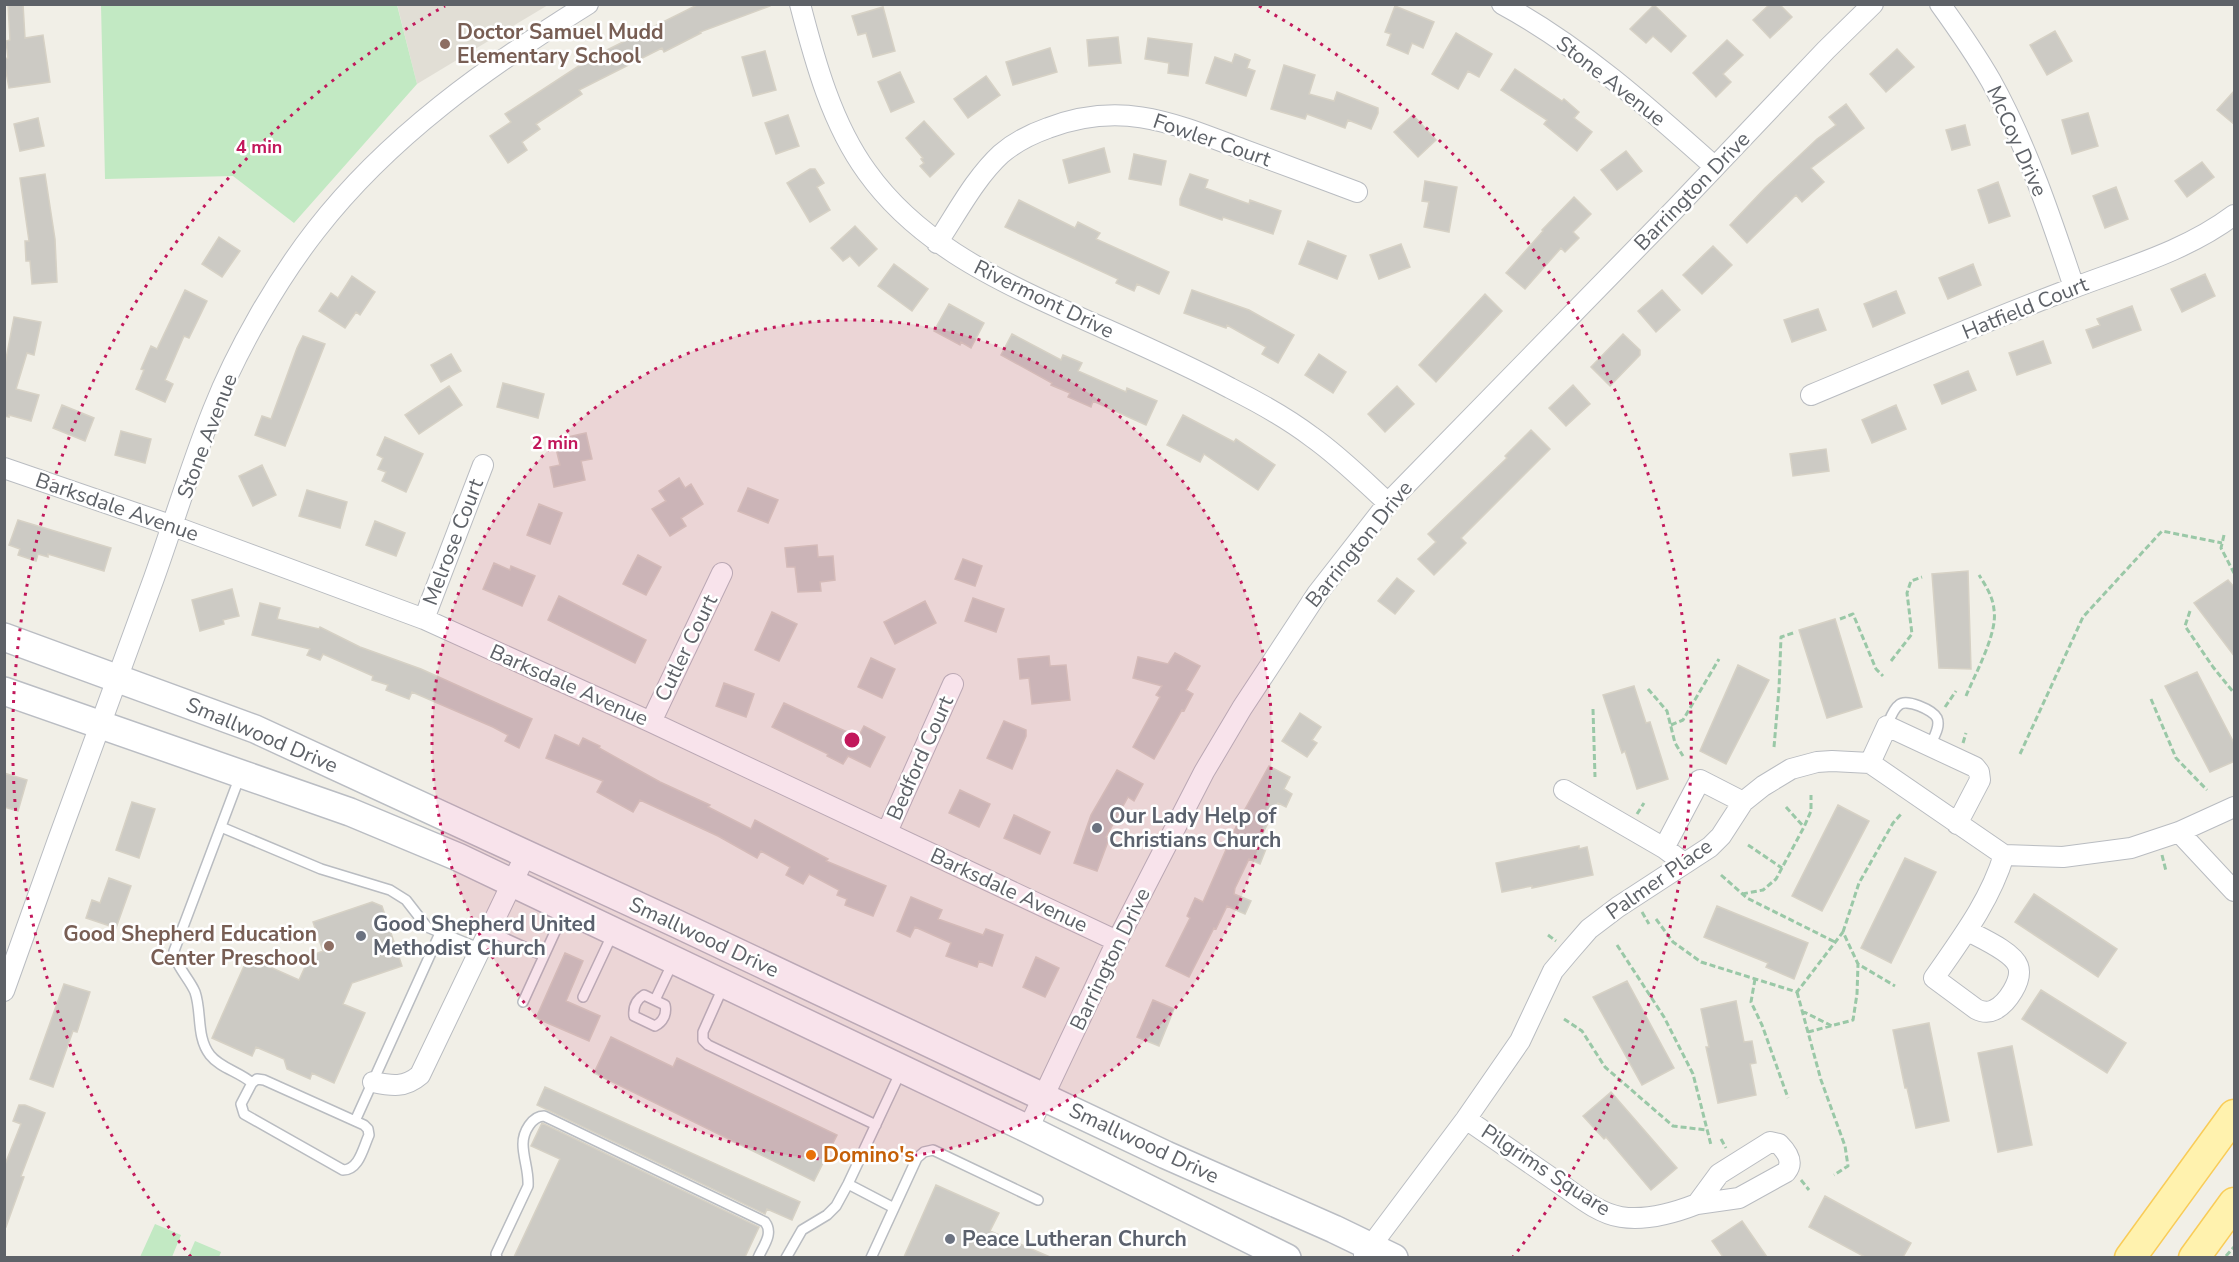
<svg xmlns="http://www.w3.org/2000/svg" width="2239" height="1262" font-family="'Nunito Sans',sans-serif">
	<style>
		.education { fill: #e1ded5 }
		.green { fill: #c2e9c3 }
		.building { fill: #cccac4; stroke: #d6d1c5; stroke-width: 1.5 }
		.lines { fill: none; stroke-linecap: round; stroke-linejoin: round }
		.lane-casing { stroke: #b9bcc1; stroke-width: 12 }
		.street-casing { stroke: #b9bcc1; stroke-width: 22 }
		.secondary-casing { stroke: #babdc3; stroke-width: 30 }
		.primary-casing { stroke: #f9cc58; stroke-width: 33 }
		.path { stroke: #9ac8a7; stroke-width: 3; stroke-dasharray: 6 3; stroke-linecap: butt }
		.lane { stroke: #fff; stroke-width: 9 }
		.street { stroke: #fff; stroke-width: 20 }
		.secondary { stroke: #fff; stroke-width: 27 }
		.primary { stroke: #fff2ae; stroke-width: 30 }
		.ring { fill: none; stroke: #c2185b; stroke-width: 3; stroke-dasharray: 3 6 }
		.education-dot { fill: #8d6e63; stroke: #fff; stroke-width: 2 }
		.worship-dot { fill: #6b7280; stroke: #fff; stroke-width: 2 }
		.food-dot { fill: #e8710a; stroke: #fff; stroke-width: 2 }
		.labels { text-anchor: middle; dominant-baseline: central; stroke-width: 5; stroke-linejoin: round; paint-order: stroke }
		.education-label { font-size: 21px; font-weight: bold; fill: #785e54; stroke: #fff; text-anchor: start }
		.street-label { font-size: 21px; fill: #5e6268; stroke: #fff }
		.worship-label { font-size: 21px; font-weight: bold; fill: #5b616d; stroke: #fff; text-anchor: start }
		.food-label { font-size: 21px; font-weight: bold; fill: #c56008; stroke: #fff; text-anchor: start }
		.centre { fill: #c2185b; stroke: #fff; stroke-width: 3 }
		.ring-label { font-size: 18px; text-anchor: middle; font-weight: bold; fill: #c2185b; stroke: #fff; stroke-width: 5; stroke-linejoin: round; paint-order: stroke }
	</style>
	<rect width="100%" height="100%" fill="#f1efe7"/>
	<path class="education" d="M397 4H548V5L417 84Z"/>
	<path class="green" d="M101 5H397L417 84 294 223 233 176 105 179Z
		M155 1224 181 1235 172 1257H140Z
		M195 1241 221 1252 219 1257H188Z"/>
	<path class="building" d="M8 4H23L25 38 43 35 50 82 9 88 4 61V59L8 58 6 41 10 40Z
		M699 4H770V6L700 32 701 33 664 52 662 48 579 90 582 94 536 124 540 129 522 142 527 150 508 163 490 136 511 122 505 114 591 58Z
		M1770 4H1779L1792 17 1770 38 1753 20Z
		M1654 5 1686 36 1671 52 1653 36 1646 43 1630 29Z
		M1395 6 1434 22 1423 48 1412 43 1408 54 1387 45 1391 34 1385 32Z
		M883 7 895 51 873 57 866 33 858 35 852 16Z
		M2055 31 2072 61 2047 75 2030 45Z
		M1456 33 1492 54 1479 77 1468 71 1458 89 1432 74Z
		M1118 37 1121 63 1089 66 1087 40Z
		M1148 38 1192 44 1188 76 1168 73 1169 63 1145 59Z
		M1727 40 1743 55 1723 74 1731 82 1716 97 1693 73Z
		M1050 48 1057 72 1013 85 1006 62Z
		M1897 49 1914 67 1886 92 1870 74Z
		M765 51 776 90 753 96 742 57Z
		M1235 54 1250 60 1247 68 1255 71 1246 96 1206 83 1215 57 1232 63Z
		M1284 65 1315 75 1309 94 1334 101 1337 92 1378 108V113L1371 129 1348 120 1345 128 1307 114 1305 119 1271 109Z
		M1515 69 1562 101 1564 99 1579 112 1574 118 1592 132 1577 151 1544 124 1547 120 1501 90Z
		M900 72 914 102 891 112 878 82Z
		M986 76 1000 95 968 118 954 99Z
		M2235 90V125L2217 110Z
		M1846 104 1864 128 1811 168 1824 182 1802 202 1796 195 1747 243 1730 225 1765 188 1817 139 1836 125 1829 117Z
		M2088 113 2098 146 2072 154 2062 120Z
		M788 115 799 146 776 154 765 123Z
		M1413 115 1436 140 1418 157 1394 132Z
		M38 118 44 146 20 151 14 124Z
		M924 121 954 154 930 177 920 166 924 163 921 159 923 158 906 138Z
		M1965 125 1970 145 1952 150 1946 130Z
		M1104 148 1110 172 1069 183 1063 160Z
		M1626 151 1642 171 1617 190 1601 170Z
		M1134 154 1166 161 1161 185 1129 179Z
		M2202 162 2214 177 2187 197 2175 181Z
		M810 169H815L824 183 817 187 830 210 810 222 787 183Z
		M45 174 55 239 57 282 32 284 30 261H26L25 241H29L20 178Z
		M1190 174 1208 180 1205 188 1249 204 1250 200 1281 211 1273 234 1223 217 1222 220 1180 205V199Z
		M1425 181 1457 187 1449 232 1424 227 1429 202 1422 201Z
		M1998 182 2010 216 1989 223 1978 190Z
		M2116 187 2128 219 2105 228 2093 196Z
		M1574 197 1591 214 1573 232 1579 238 1565 252 1561 248 1525 289 1506 273 1543 231 1542 230Z
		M1019 200 1075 228 1078 222 1100 233 1096 239 1169 272 1159 294 1137 284 1134 291 1116 283 1118 279 1005 227Z
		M855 226 877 249 859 266 850 256 843 261 831 248Z
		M219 237 240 251 222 277 202 264Z
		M1308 241 1346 256 1337 279 1299 264Z
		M1401 244 1410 267 1379 279 1370 255Z
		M1713 246 1732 265 1702 294 1683 275Z
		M894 264 928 289 912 311 878 286Z
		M1973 264 1981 285 1948 299 1939 278Z
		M2205 274 2215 296 2182 312 2171 289Z
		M352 276 375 292 360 315 356 312 345 328 319 311 331 293 338 298Z
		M185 290 207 301 189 338 184 336 165 380 173 384 165 402 136 389 144 370 141 369 151 346 157 349Z
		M1192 290 1249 310 1294 335 1278 363 1262 354 1266 347 1227 325 1226 328 1184 313Z
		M1662 290 1680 310 1656 332 1638 311Z
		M1896 291 1905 313 1873 327 1864 304Z
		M1485 294 1502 311 1436 382 1419 365Z
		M949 304 984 323 971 348 961 342 960 345 934 331Z
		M2132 306 2141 330 2093 348 2086 330 2100 325 2097 319Z
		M1818 309 1826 330 1792 342 1784 320Z
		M14 317 41 322 34 355 27 353 16 389 39 395 31 421 9 415V417L4 416V369Z
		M1012 334 1061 360 1063 355 1082 363 1078 371 1126 392 1127 388 1157 401 1146 425 1093 401 1091 407 1068 397 1070 393 1051 385 1052 383 1001 355Z
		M1623 334 1640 350V355L1610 386 1591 367Z
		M303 336 325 344 285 446 255 435 262 416 271 419 297 348Z
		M2043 341 2051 363 2017 375 2009 353Z
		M451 354 461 371 441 382 431 365Z
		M1319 354 1346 372 1333 393 1305 375Z
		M1968 371 1976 390 1942 404 1934 385Z
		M503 383 544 394 538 418 497 407Z
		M1573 385 1590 404 1566 426 1549 408Z
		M449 386 462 405 419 434 405 415Z
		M1397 386 1414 404 1385 432 1368 414Z
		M62 405 94 418 85 441 53 428Z
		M1896 405 1906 429 1872 443 1862 420Z
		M1183 415 1234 442 1236 439 1275 465 1258 490 1204 454 1200 462 1167 445Z
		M1531 430 1550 449 1461 538 1466 543 1434 575 1418 559 1436 542 1428 534 1507 458 1505 456Z
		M121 431 151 439 145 463 115 455Z
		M586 433 592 459 581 461 585 480 554 487 550 467 560 465 554 440Z
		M385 437 423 454 406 492 382 481 386 472 378 469 383 458 377 455Z
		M1826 449 1829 471 1793 476 1790 454Z
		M262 465 276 495 253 506 239 476Z
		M679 478 685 488 691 484 703 504 681 518 686 526 670 536 652 509 666 501 659 491Z
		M748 488 778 500 768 523 738 511Z
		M307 490 347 502 340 528 299 516Z
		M539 504 562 513 550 544 527 535Z
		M18 520 111 548 104 571 48 554V557L38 554 36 561 18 555 20 549 9 545Z
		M375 521 405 533 396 556 366 545Z
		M817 545 818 557 833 556 835 580 820 582 821 591 798 592 795 567H787L785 548Z
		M638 555 661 567 646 595 623 584Z
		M963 559 982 566 975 586 955 579Z
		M494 563 510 570 511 566 535 576 522 606 483 589Z
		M1968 571 1971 669 1939 668 1932 574Z
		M1397 578 1414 591 1395 614 1378 601Z
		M2228 580 2235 588V657L2194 603Z
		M232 589 239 616 223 620 224 624 200 631 192 600Z
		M559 596 646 640 635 663 548 620Z
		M973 598 1004 609 996 632 965 621Z
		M925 601 936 623 895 644 884 622Z
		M260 603 280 608 277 619 319 629 320 627 360 647 421 669 532 719 519 748 505 741 508 735 493 727 412 692 409 699 386 690 388 685 372 680 373 676 323 654 320 660 307 655 310 649 252 635Z
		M772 612 797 624 779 661 755 650Z
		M1835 619 1862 707 1827 718 1799 630Z
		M1175 653 1200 666 1186 690 1193 694 1184 711 1182 710 1154 759 1133 747 1160 697 1156 695 1162 686 1133 678 1138 657 1168 664Z
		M1049 656 1050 666 1066 665 1070 700 1032 704 1029 678 1020 679 1018 659Z
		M871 658 895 669 882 698 858 687Z
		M1738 665 1769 680 1726 764 1700 751Z
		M2197 672 2235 745V761L2210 772 2165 686Z
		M724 683 754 694 746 717 716 706Z
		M1634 686 1646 723 1650 722 1668 779 1637 789 1625 751 1622 753 1603 695Z
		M784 703 858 737 864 726 885 737 870 767 848 756 843 764 827 756 828 754 772 727Z
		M1300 713 1321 727 1312 740 1317 743 1307 757 1282 741Z
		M1004 721 1026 730V736L1012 769 987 758Z
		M555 735 579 746 583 738 600 746 599 748 660 782 710 805 708 807 751 829 755 820 828 859 826 861 886 886 873 916 845 905 847 899 837 895 839 890 809 874 803 884 786 875 790 867 761 851 757 858 718 836 640 800 633 812 597 792 603 781 546 758Z
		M1269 766 1290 777 1284 789 1292 794 1286 807 1278 803 1257 845 1266 849 1260 864 1249 859 1235 888 1234 894 1251 901 1245 914 1227 906 1216 929 1214 928 1189 977 1166 966 1190 918 1187 916 1195 898 1203 902 1239 820Z
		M1117 770 1143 784 1134 801 1128 797 1106 837 1109 839 1097 871 1074 863 1091 815Z
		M4 773 27 780 18 811 4 807Z
		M960 790 990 804 979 827 949 813Z
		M132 802 155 809 139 858 116 850Z
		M1838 805 1869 821 1822 911 1792 896Z
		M1014 815 1050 832 1040 854 1004 838Z
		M1579 846V849L1587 847 1593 875 1532 888V886L1502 892 1496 863Z
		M1905 858 1936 872 1891 963 1861 948Z
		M109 878 131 886 116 928 86 918 92 900 100 903Z
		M2034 894 2117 949 2098 977 2015 922Z
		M911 897 942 910 938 919 983 935 986 929 1003 935 992 966 979 961 977 967 946 956 951 943 915 927 910 937 897 931Z
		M372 902 382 906 402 966 352 983 343 1004 365 1013 334 1083 312 1073 310 1079 287 1069 284 1059 256 1047 252 1056 212 1038 248 957 299 980 310 956 323 951 313 922Z
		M1717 906 1808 943 1794 979 1766 967 1768 963 1704 937Z
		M565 953 583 961 566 1001 600 1016 589 1041 536 1018Z
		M1036 957 1059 968 1045 997 1023 987Z
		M1627 981 1674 1068 1642 1085 1593 997Z
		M64 984 90 992 77 1032 73 1031 53 1087 30 1079Z
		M2041 990 2126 1043 2107 1073 2022 1019Z
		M1153 1000 1174 1009 1159 1046 1137 1037Z
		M1736 1001 1744 1042 1752 1041 1756 1063 1750 1064 1756 1095 1718 1103 1706 1047H1709L1701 1009Z
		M1929 1023 1949 1121 1916 1128 1907 1088H1905L1893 1030Z
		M611 1037 673 1067 677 1058 837 1135 814 1181 594 1073Z
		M2012 1046 2032 1145 1998 1152 1978 1053Z
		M545 1087 800 1202 792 1220 767 1209 765 1214 537 1105Z
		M1611 1092 1677 1168 1651 1190 1606 1137 1604 1139 1583 1116Z
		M19 1105H25L45 1113 21 1176 24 1177 6 1227 4 1226V1167L21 1124 13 1121Z
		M542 1123 759 1227 745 1257H514L560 1159 531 1146Z
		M936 1185 999 1213 990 1231 1050 1257H904Z
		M1825 1196 1911 1243 1903 1257H1865L1809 1227Z
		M1742 1221 1767 1257H1723L1712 1241Z"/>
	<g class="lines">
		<defs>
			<path id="lane" d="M1887 726C1890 719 1893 709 1899 705 1906 698 1933 710 1937 718 1941 727 1933 738 1930 746
				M240 776 174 951C176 967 189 978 195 992 202 1012 196 1037 210 1055 220 1068 240 1072 252 1083
				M221 827 321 869 390 890 406 900 427 927 481 949
				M489 931 544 956
				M724 985 703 1032V1040L708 1045 876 1125
				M644 995 665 1005C667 1014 663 1022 655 1026L634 1016C633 1007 636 1000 644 995Z
				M583 997 613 933
				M655 1000 673 962
				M523 1002 565 910
				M257 1079 264 1080 364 1125 368 1129 369 1135C363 1148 359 1170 343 1170L244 1114 241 1104 252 1083Z
				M355 1121 440 933
				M848 1184 894 1208
				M497 1258 496 1254 528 1186C529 1171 523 1158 523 1144 523 1132 532 1116 544 1116L765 1222C774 1234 763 1246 758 1258
				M786 1258 802 1230 827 1215 836 1206 848 1184 901 1071
				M871 1258 917 1158 924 1152 933 1150 1038 1200"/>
			<path id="street" d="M800 4C815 62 832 124 867 172 915 239 988 276 1061 309 1118 335 1176 359 1230 388 1258 402 1287 418 1312 437 1339 456 1363 480 1388 503
				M1502 4C1581 47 1648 107 1715 167
				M1940 4C1958 29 1976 55 1991 81 2027 146 2051 218 2074 287
				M937 243C957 213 975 178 1001 154 1015 142 1031 134 1048 128 1122 100 1173 123 1242 149 1280 163 1319 178 1357 192
				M1811 395C1898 359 1985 321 2073 288 2128 267 2186 251 2234 215
				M4 468 173 526 424 619 651 722 1117 941
				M424 619 483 465
				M651 722 722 573
				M1870 763 1887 726 1975 767 1979 772 1980 780 1957 824
				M1564 790 1664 848 1684 863
				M887 832 953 684
				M2179 832 2234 891
				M1664 848 1700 780 1743 802
				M1968 931C1981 938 2013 952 2018 966 2023 980 2007 1004 1994 1010 1988 1013 1982 1012 1976 1009L1934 978C1961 939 1990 901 2004 855
				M4 991C53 853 103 715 154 578 174 522 191 465 213 410 236 351 277 280 316 230 389 136 487 67 588 4
				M373 1082C392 1086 405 1088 420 1075L526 854
				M1466 1119C1495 1139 1524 1159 1553 1179 1573 1192 1596 1213 1621 1217 1646 1221 1674 1213 1697 1204
				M1028 1129 1117 941 1204 772 1242 708 1317 594 1388 503 1675 209 1826 50 1873 4
				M1770 1142 1779 1144C1787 1152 1794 1162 1786 1172L1739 1198 1697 1204 1719 1174Z
				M1364 1255 1466 1119 1520 1041 1553 971 1569 952 1589 929 1618 907 1710 847 1721 836 1743 802 1763 786 1791 769 1817 762 1832 761 1870 763 2004 855 2063 857 2131 848 2179 832 2234 807"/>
			<path id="secondary" d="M4 637 255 729 673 922 1166 1155 1334 1229 1394 1258
				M4 691 350 812 458 857 1028 1129 1287 1258"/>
			<path id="primary" d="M2130 1258 2234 1115
				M2194 1258 2234 1203"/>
		</defs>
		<use href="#lane" class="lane-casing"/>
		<use href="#street" class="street-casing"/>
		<use href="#secondary" class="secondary-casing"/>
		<use href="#primary" class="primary-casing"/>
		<path class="path" d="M2224 535 2221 548 2234 573
			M2190 611 2185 626 2213 667 2234 693
			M1840 619 1853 614 1876 669 1883 676
			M1891 661 1912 634 1907 593 1911 581 1922 577
			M1648 689 1667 711 1675 743 1683 756
			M1966 696C1975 674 1998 633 1994 610 1993 597 1986 586 1979 575
			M2151 699 2176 758 2207 790
			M1945 707 1956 691
			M1593 709 1595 777
			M1671 725 1683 720 1719 659
			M1963 743 1966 733
			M1774 747 1779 689 1781 637 1796 632
			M2020 754 2083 617 2162 531 2222 543
			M1786 807 1804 827
			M1637 814 1644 803
			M1748 845 1782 868
			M2162 855 2166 871
			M1721 875 1747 898 1835 942
			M1742 894 1763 890 1776 879 1804 827 1811 811V795
			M1642 912 1649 924
			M1656 919 1673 942 1701 962 1797 992 1843 932 1858 964 1895 986
			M1843 932 1859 883 1893 823 1901 814
			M1548 935 1556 941
			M1617 945 1664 1017 1693 1074 1711 1145
			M1755 979 1751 1002 1762 1025 1788 1098
			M1797 992 1821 1080 1845 1146 1848 1166 1834 1175
			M1802 1011 1832 1026
			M1564 1019 1582 1031 1605 1067 1673 1126 1707 1130
			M1808 1032 1853 1020 1857 994 1858 964
			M1721 1139 1726 1148
			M1801 1180 1809 1190
			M2226 1256 2234 1247"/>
		<use href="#lane" class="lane"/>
		<use href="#street" class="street"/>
		<use href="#secondary" class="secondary"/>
		<use href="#primary" class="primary"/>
	</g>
	<circle cx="852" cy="740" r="420" fill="#c2185b" fill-opacity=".12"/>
	<g class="ring">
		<circle cx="852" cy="740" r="420"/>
		<path d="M191 1257A839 839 0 0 1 445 6M1259 6A839 839 0 0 1 1513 1257"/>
	</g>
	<g class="education-dot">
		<circle cx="445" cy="44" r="6"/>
		<circle cx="329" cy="946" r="6"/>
	</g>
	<g class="worship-dot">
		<circle cx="1097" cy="828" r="6"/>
		<circle cx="361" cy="936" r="6"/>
		<circle cx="950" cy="1239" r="6"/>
	</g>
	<circle class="food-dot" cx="811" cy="1155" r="6"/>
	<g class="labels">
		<g class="education-label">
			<text x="457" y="32">Doctor Samuel Mudd<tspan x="457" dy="24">Elementary School</tspan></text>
			<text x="317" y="934" text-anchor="end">Good Shepherd Education<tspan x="317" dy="24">Center Preschool</tspan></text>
		</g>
		<g class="street-label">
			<text transform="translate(1611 81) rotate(38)">Stone Avenue</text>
			<text transform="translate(1212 140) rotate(19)">Fowler Court</text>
			<text transform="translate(2017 141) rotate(66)">McCoy Drive</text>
			<text transform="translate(1692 191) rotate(-46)">Barrington Drive</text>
			<text transform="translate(1044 299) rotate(26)">Rivermont Drive</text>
			<text transform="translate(2025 308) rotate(-22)">Hatfield Court</text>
			<text transform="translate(207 436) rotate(-69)">Stone Avenue</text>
			<text transform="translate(117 507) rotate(19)">Barksdale Avenue</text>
			<text transform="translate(453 542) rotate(-69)">Melrose Court</text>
			<text transform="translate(1359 544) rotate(-51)">Barrington Drive</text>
			<text transform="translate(686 648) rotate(-64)">Cutler Court</text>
			<text transform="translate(569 685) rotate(24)">Barksdale Avenue</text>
			<text transform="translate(262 735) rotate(23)">Smallwood Drive</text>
			<text transform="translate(920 758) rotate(-66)">Bedford Court</text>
			<text transform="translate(1659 879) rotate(-35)">Palmer Place</text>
			<text transform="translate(1009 890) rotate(25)">Barksdale Avenue</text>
			<text transform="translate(704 937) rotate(25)">Smallwood Drive</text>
			<text transform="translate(1110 959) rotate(-64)">Barrington Drive</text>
			<text transform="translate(1144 1143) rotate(25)">Smallwood Drive</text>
			<text transform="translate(1546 1170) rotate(33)">Pilgrims Square</text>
		</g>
		<g class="worship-label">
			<text x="1109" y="816">Our Lady Help of<tspan x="1109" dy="24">Christians Church</tspan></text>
			<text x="373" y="924">Good Shepherd United<tspan x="373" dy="24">Methodist Church</tspan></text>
			<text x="962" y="1239">Peace Lutheran Church</text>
		</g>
		<g class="food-label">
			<text x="823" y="1155">Domino's</text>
		</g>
	</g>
	<circle cx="852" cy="740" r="9" class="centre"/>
	<g class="ring-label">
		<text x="259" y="153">4 min</text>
		<text x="555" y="449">2 min</text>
	</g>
	<rect width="2239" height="1262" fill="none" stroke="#5e6268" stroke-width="12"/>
</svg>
